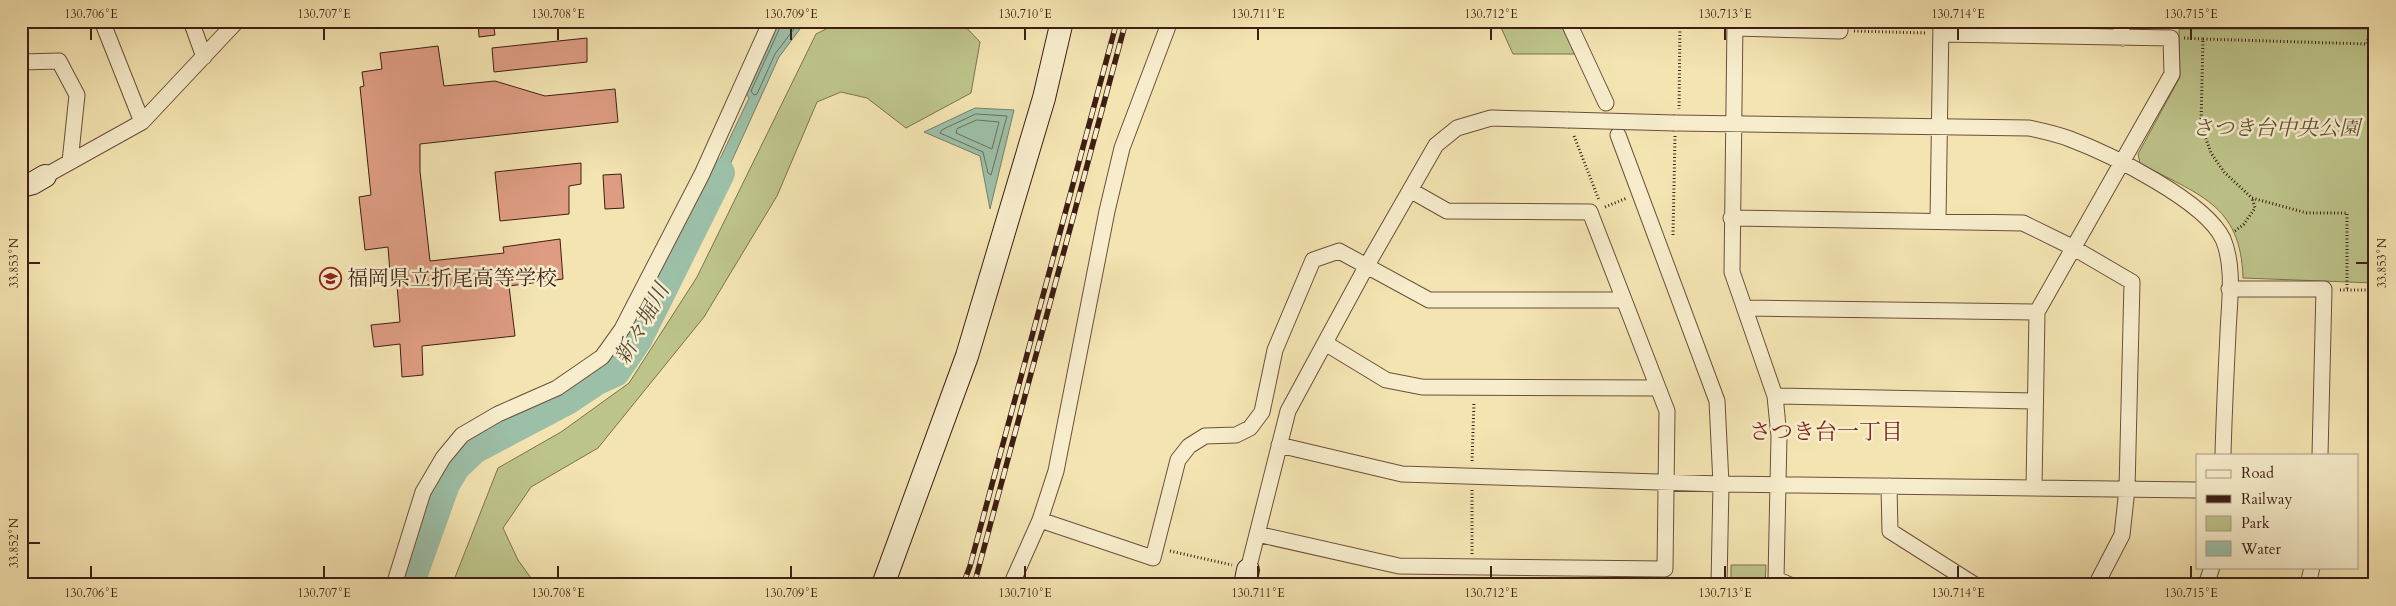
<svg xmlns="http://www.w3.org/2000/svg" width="2396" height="606" font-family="Cardo,'Noto Serif JP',serif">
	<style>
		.green { fill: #bdc48a; stroke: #7e714e }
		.water { fill: #9cbfa7; stroke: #767f6c }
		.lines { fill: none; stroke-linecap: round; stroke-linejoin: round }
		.shore { stroke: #6d6e5d; stroke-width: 1 }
		.river { stroke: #9cbfa7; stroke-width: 30 }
		.building { fill: #de9c82; stroke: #3e1e13 }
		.street-casing { stroke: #6b503a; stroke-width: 17 }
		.secondary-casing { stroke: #3e1e13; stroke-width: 24 }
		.path { stroke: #3e1e13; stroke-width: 3; stroke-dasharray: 1 2.5; stroke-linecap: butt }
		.street { stroke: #f7edcc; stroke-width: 15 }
		.secondary { stroke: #f7edcc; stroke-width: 22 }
		.rail-casing { stroke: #3e1e13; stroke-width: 5.5 }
		.rail { stroke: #f7edcc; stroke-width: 4; stroke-dasharray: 11; stroke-linecap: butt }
		.street-bridge-casing { stroke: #6b503a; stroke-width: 17; stroke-linecap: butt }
		.street-bridge { stroke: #f7edcc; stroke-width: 15 }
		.ticks { fill: none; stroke: #3e1e13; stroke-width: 2 }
		.labels { text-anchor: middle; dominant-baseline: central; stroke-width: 5; stroke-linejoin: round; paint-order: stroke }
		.park-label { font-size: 21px; font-style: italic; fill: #645037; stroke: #f7edcc }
		.poi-label { font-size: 21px; fill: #3e1e13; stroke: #f7edcc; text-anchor: start }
		.water-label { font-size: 22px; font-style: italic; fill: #5a4e3f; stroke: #f7edcc }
		.neighbourhood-label { font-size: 22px; fill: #7a1f14; stroke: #f7edcc }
		.neatline { fill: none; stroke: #3e1e13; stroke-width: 2 }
		.ticks-label { font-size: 12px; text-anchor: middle; fill: #3e1e13 }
	</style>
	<rect width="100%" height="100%" fill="#f3e4b1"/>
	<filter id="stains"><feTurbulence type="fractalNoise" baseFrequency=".004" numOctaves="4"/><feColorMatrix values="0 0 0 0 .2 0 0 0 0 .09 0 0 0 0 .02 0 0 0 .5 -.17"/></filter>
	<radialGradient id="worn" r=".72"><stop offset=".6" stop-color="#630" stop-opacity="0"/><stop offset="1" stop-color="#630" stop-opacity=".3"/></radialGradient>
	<path class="green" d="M842 21H960L980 42 971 93 906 128 867 98 841 92 817 102 777 196 704 317 598 448 531 487 503 528 518 560 536 585H452L498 468 561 432 629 383 697 277 816 34Z
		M1498 21H1559L1575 54H1513Z
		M2179 29H2375V283L2243 278C2241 203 2197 195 2140 163L2138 154 2180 77Z
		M1731 565H1766L1765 585H1731Z"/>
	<path class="water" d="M779 21H806L779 57 708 213 697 207 749 98 745 92Z
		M975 108 1014 110 990 209 980 156 924 132Z"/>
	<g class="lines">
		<path class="shore" d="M783 21 751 91 754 95 757 94 775 54 800 21
			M976 114 1007 116 991 175 988 173 983 152 940 133 942 130Z
			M977 120 999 122 992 149 956 133 957 129Z"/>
		<path class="river" d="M409 585 445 484 456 466 474 449 567 400 597 380 615 372 637 340 720 173"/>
	</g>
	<path class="building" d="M478 21H493L495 35 479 37Z
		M587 38V62L494 72 492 48Z
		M438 46 444 86 495 81 545 96 615 89 618 122 420 144V171L430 261 504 253 503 247 560 239 563 279 509 286 515 336 422 346 423 375 402 377 400 344 374 347 371 325 400 322 397 285H391L388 247 365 250 359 197 371 195 360 87 364 86 362 72 382 69 380 53Z
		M581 163V184L569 186V214L500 221 495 172Z
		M621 174 624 208 605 209 603 175Z"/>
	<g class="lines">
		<defs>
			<path id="street" d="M102 21 142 122
				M191 21 204 57
				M1568 21 1606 103
				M1735 21 1732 272 1775 396 1779 436 1776 579 1790 585
				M2120 21 2123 38
				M1735 28 1840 31V21
				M1941 34 2171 38 2172 74 2037 312 2034 488
				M21 62 59 61 77 95 70 162
				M1675 123 2029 128C2043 131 2057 134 2070 139 2110 154 2205 201 2223 239 2235 267 2229 304 2228 333 2226 374 2224 414 2223 455
				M1618 135 1717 401 1721 484 1719 585
				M45 176 142 122 237 21
				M1731 218 2023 223 2072 247 2132 282 2127 489 2122 535 2096 585
				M1938 220 1941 21
				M2229 289H2324L2320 455
				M1746 308 2037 312
				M1325 343 1386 380 1422 387 1658 388
				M1775 396 2034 401
				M1279 445 1402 474 1721 484 2197 490
				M1889 486 1890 531 1975 585
				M1040 520 1153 558 1178 460 1189 446 1205 436 1236 435 1250 428 1262 412 1275 350 1313 260 1339 251 1429 300H1623
				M1257 534 1399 566 1665 569 1667 411 1590 212 1447 211 1410 190
				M1248 570 1288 411 1366 267 1436 145 1457 128 1491 118 1568 120
				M394 585 423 492 443 458 462 435 498 414 557 388 602 357 622 329 702 174 771 21
				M1011 585 1040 520 1056 471 1107 211 1122 148 1170 21
				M2206 585 2212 567
				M2308 585 2312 567"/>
			<path id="secondary" d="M21 186 33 183 45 176
				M883 585 967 356 1044 98 1062 21
				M1245 585 1248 570"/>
		</defs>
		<use href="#street" class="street-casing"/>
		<use href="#secondary" class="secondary-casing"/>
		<path class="path" d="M1594 21 1680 23 1679 109
			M1854 31 1926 33
			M2184 38 2203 39 2201 124 2211 153 2224 172 2252 198 2307 213H2347V290
			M2203 39 2367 44 2372 21
			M1574 136 1599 200
			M1605 207 1627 198
			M2235 231 2244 224 2255 208 2252 198
			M1673 235 1675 136
			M2340 290H2375
			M1472 461 1474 402
			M1170 551 1232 565
			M1472 554V490"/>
		<use href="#street" class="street"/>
		<use href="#secondary" class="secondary"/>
		<defs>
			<path id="rail" d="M963 585 970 566 1117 21
				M974 585 1126 21"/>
		</defs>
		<use href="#rail" class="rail-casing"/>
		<use href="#rail" class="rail"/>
		<defs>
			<path id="street-bridge" d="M1568 120 1675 123"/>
		</defs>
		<use href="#street-bridge" class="street-bridge-casing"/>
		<use href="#street-bridge" class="street-bridge"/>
	</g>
	<path class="ticks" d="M91 28V40M324 28V40M558 28V40M791 28V40M1025 28V40M1258 28V40M1491 28V40M1725 28V40M1958 28V40M2191 28V40M28 263H40M2356 263H2368M28 543H40M91 566V578M324 566V578M558 566V578M791 566V578M1025 566V578M1258 566V578M1491 566V578M1725 566V578M1958 566V578M2191 566V578"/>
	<defs>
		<symbol id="school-ring" viewBox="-11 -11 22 22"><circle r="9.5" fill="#f7edcc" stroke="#8f2418" stroke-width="1.5"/><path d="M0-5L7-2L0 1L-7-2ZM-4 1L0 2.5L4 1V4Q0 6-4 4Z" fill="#8f2418"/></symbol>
	</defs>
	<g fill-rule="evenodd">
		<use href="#school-ring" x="318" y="266" width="25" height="25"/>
	</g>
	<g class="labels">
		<g class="park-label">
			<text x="2276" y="128">さつき台中央公園</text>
		</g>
		<g class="poi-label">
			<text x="347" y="278">福岡県立折尾高等学校</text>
		</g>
		<g class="water-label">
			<text transform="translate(642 324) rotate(-61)">新々堀川</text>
		</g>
		<g class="neighbourhood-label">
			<text x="1826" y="432">さつき台一丁目</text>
		</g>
	</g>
	<rect width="2396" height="606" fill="none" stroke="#f3e4b1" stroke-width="55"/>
	<rect x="2196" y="454" width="162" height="115" fill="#f7edcc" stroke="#ad9a82"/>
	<rect x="2206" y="470" width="25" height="8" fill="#f7edcc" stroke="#ad9a82"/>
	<text x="2241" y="478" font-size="15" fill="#3e1e13">Road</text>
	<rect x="2206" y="495" width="25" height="8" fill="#3e1e13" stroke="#ad9a82"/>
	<text x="2241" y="504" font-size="15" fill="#3e1e13">Railway</text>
	<rect x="2206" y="516" width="25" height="15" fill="#bdc48a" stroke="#ad9a82"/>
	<text x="2241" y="528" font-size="15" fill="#3e1e13">Park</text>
	<rect x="2206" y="541" width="25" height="15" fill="#9cbfa7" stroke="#ad9a82"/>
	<text x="2241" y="554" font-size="15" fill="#3e1e13">Water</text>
	<rect x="28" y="28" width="2340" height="550" class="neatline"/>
	<g class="ticks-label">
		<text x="91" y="18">130.706°E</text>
		<text x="324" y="18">130.707°E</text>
		<text x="558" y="18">130.708°E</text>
		<text x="791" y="18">130.709°E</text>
		<text x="1025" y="18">130.710°E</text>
		<text x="1258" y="18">130.711°E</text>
		<text x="1491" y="18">130.712°E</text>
		<text x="1725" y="18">130.713°E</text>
		<text x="1958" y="18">130.714°E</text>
		<text x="2191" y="18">130.715°E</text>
		<text transform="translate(14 263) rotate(-90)" y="4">33.853°N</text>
		<text transform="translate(2382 263) rotate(-90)" y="4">33.853°N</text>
		<text transform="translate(14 543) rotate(-90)" y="4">33.852°N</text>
		<text x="91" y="597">130.706°E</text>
		<text x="324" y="597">130.707°E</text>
		<text x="558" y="597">130.708°E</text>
		<text x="791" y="597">130.709°E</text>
		<text x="1025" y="597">130.710°E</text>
		<text x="1258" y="597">130.711°E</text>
		<text x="1491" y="597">130.712°E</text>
		<text x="1725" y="597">130.713°E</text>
		<text x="1958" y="597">130.714°E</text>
		<text x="2191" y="597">130.715°E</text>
	</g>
	<rect width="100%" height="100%" filter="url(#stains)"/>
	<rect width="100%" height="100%" fill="url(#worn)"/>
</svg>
